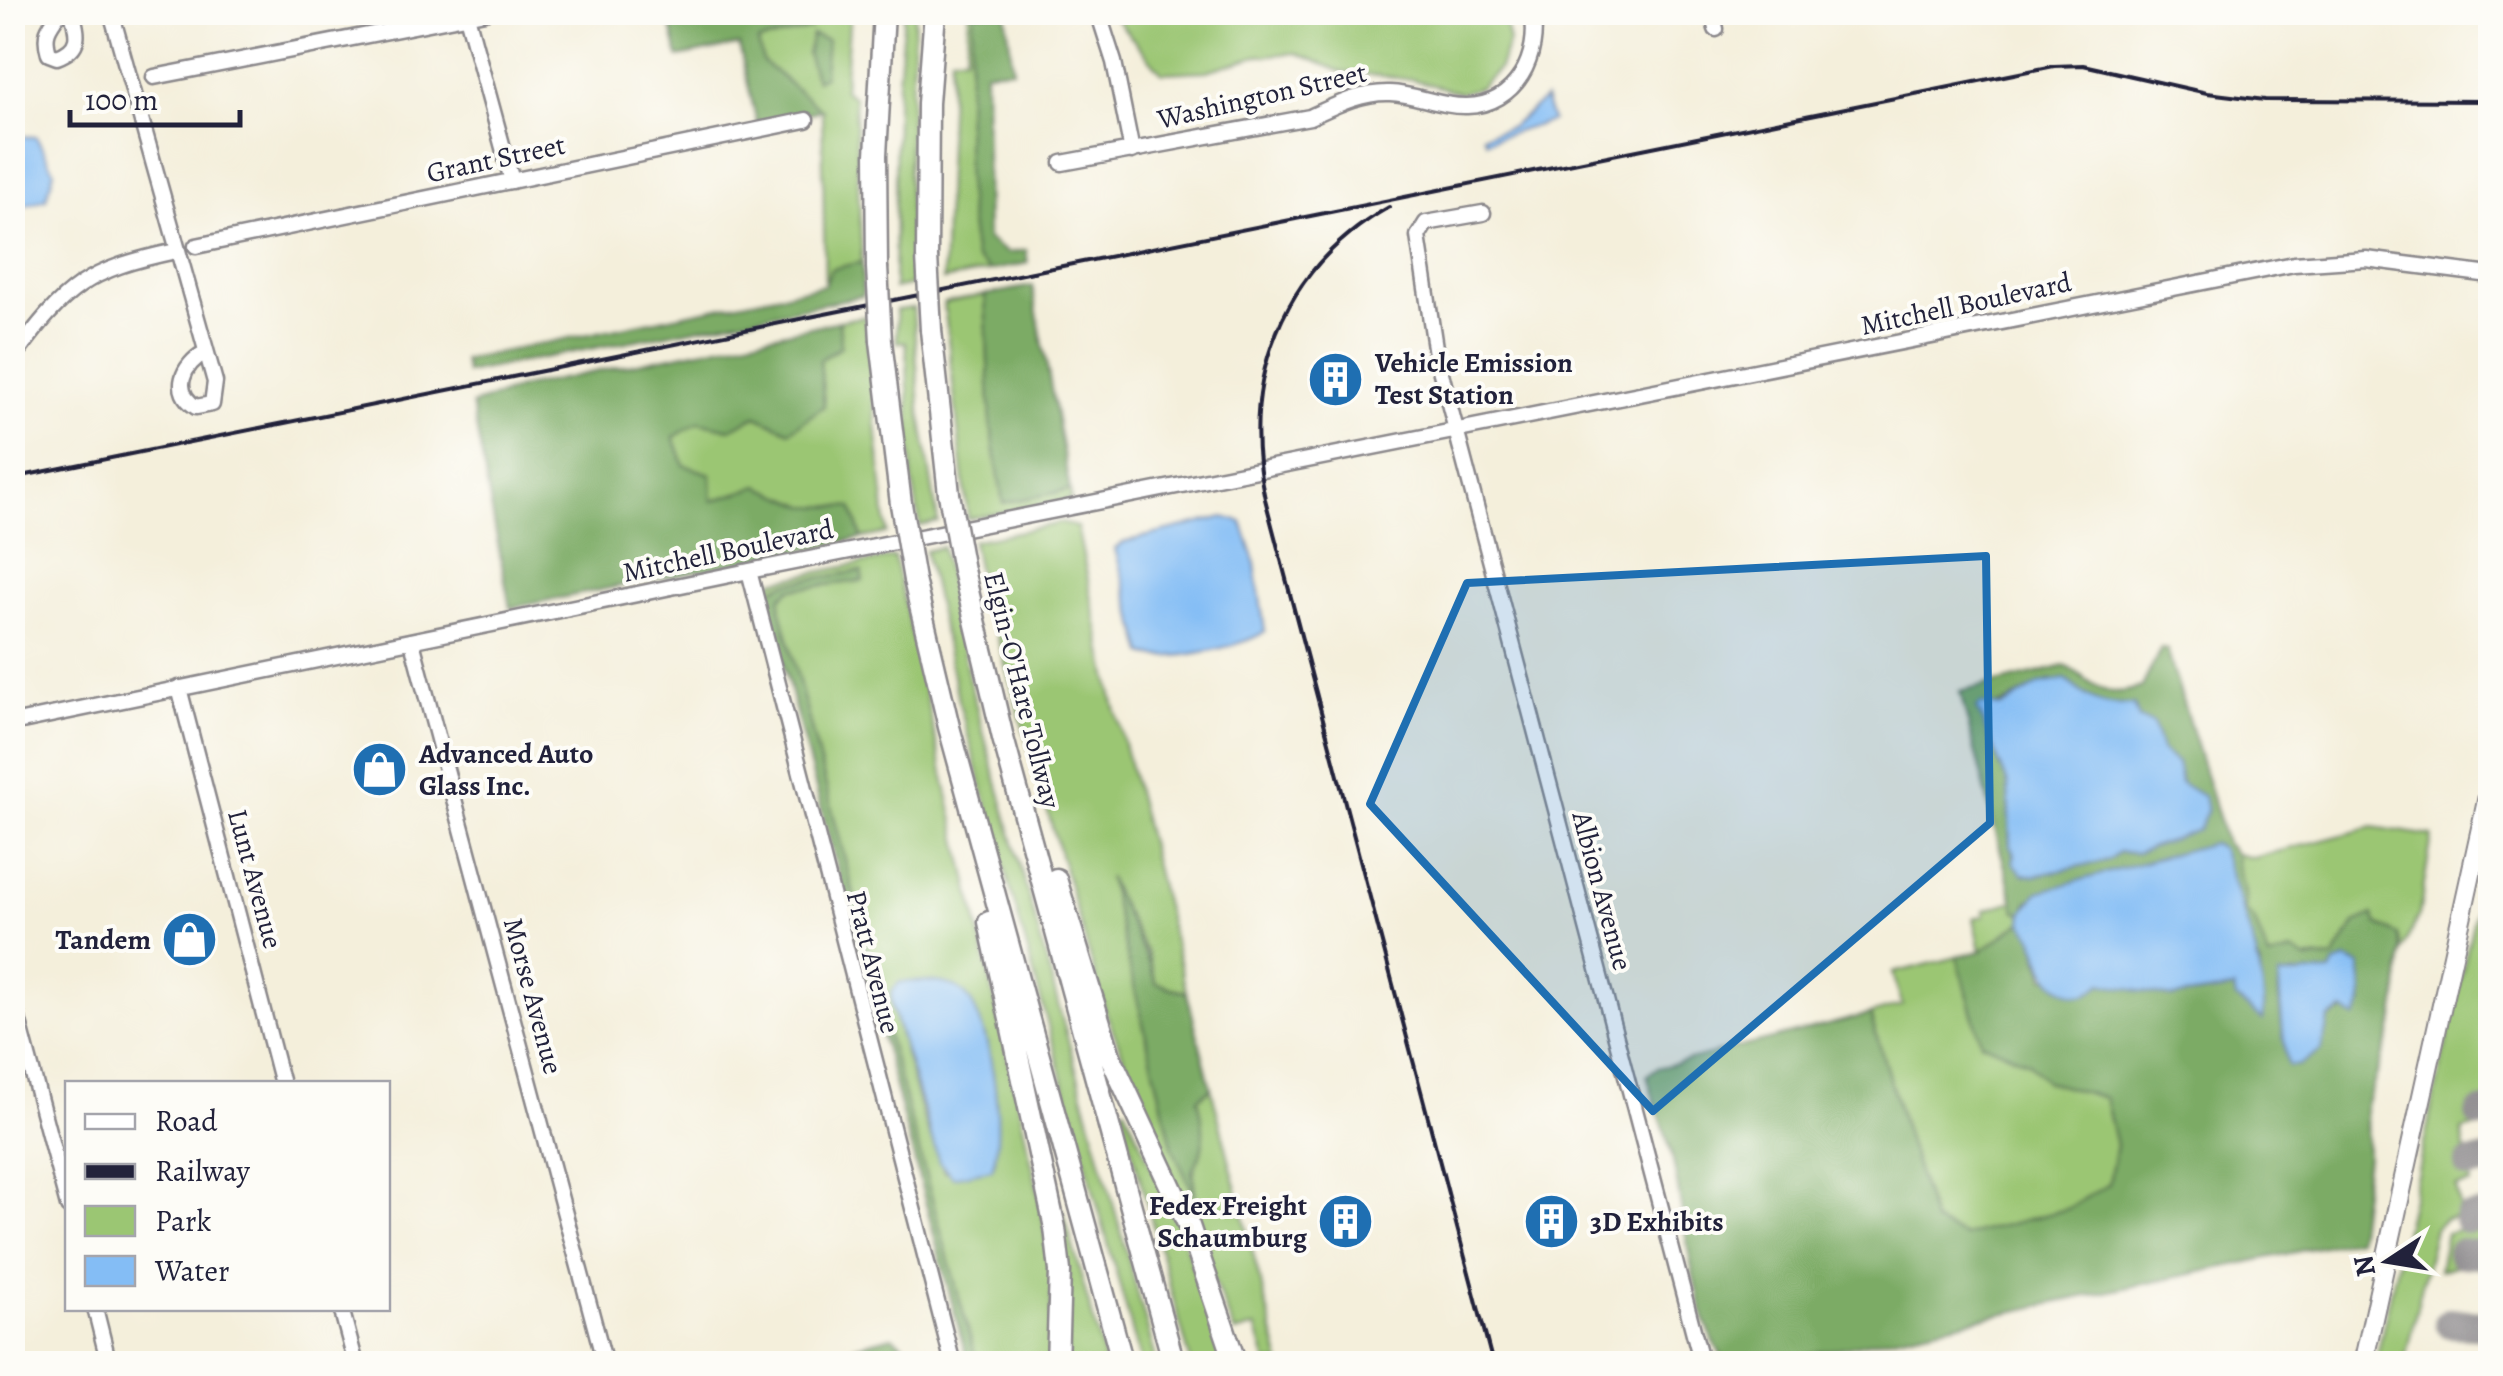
<svg xmlns="http://www.w3.org/2000/svg" width="2503" height="1376" font-family="Alegreya,serif">
	<style>
		.green { fill: #9bc673; stroke: #5e7457; stroke-width: 2.5; fill-rule: evenodd }
		.forest { fill: #7cab65; stroke: #4f6650; stroke-width: 2.5; fill-rule: evenodd }
		.water { fill: #84bdf5; stroke: #537098; stroke-width: 2.5 }
		.lines { fill: none; stroke-linecap: round; stroke-linejoin: round }
		.taxiway { stroke: #8b888b; stroke-width: 30 }
		.minor-casing { stroke: #8b888b; stroke-width: 19 }
		.major-casing { stroke: #8b888b; stroke-width: 22 }
		.highway-casing { stroke: #8b888b; stroke-width: 25 }
		.minor { stroke: #fff; stroke-width: 14 }
		.major { stroke: #fff; stroke-width: 18 }
		.highway { stroke: #fff; stroke-width: 20 }
		.rail { stroke: #22223b; stroke-width: 4 }
		.highway-bridge-casing { stroke: #8b888b; stroke-width: 25; stroke-linecap: butt }
		.highway-bridge { stroke: #fff; stroke-width: 20 }
		.marked { fill: #1f6fb2; fill-opacity: 0.2; stroke: #1f6fb2; stroke-width: 8; stroke-linejoin: round }
		.labels { text-anchor: middle; dominant-baseline: central; stroke-width: 8; stroke-linejoin: round; paint-order: stroke }
		.street-label { font-size: 28px; fill: #22223b; stroke: #fdfcf7 }
		.poi-label { font-size: 28px; font-weight: bold; fill: #22223b; stroke: #fdfcf7; text-anchor: start }
	</style>
	<rect width="100%" height="100%" fill="#fdfcf7"/>
	<filter id="ink" filterUnits="userSpaceOnUse"><feTurbulence type="fractalNoise" baseFrequency=".01" numOctaves="2"/><feDisplacementMap in="SourceGraphic" scale="20" xChannelSelector="R" yChannelSelector="G"/><feConvolveMatrix kernelMatrix="1 2 1 2 8 2 1 2 1" color-interpolation-filters="sRGB"/></filter>
	<filter id="wash" filterUnits="userSpaceOnUse"><feTurbulence type="fractalNoise" baseFrequency=".0048" numOctaves="4" result="noise"/><feDisplacementMap in="SourceGraphic" scale="40" xChannelSelector="R" yChannelSelector="G"/><feGaussianBlur stdDeviation="2.25" result="paint"/><feColorMatrix in="noise" values="0 0 0 0 0 0 0 0 0 0 0 0 0 0 0 0 0 1.4 0 .05"/><feComposite in="paint" operator="in"/></filter>
	<g filter="url(#wash)">
		<rect width="100%" height="100%" fill="#f4efdb"/>
		<path class="green" d="M807 13H850L844 90 854 97 862 262 825 285 822 111 763 62 757 41 810 29Z
			M904 13H915L908 173 912 285 894 289 896 104Z
			M969 13H974C968 93 961 178 975 258L990 271 943 280 951 56H966Z
			M1357 13 1359 19 1404 12 1503 13 1509 42 1498 70 1480 87 1461 93 1411 79 1341 72 1297 53 1257 56 1207 71 1162 73 1111 13Z
			M985 295 991 426 1003 503 1070 490 1071 499 968 519 944 303Z
			M913 308 920 409 938 522 920 526 912 476 906 342H897L896 310Z
			M865 316 887 533 862 538 851 507 806 506 759 487 712 501 684 466 674 437 699 422 730 429 756 416 824 406 820 360 841 346 839 321Z
			M1061 523 1077 527 1113 700 1187 993 1156 983 1147 953 1111 886 1173 1149 1195 1194C1189 1156 1207 1138 1198 1098L1211 1088 1281 1363H1267L1256 1327 1235 1333 1106 1013 977 567 972 541Z
			M942 547 970 684 1157 1363H1141L959 703 925 551Z
			M894 557 1042 1208 1052 1290 1049 1363H977L879 1005 880 975 870 956C840 840 809 724 780 608L781 597 791 589 862 581 861 572 787 583 764 592 773 581ZM940 983C999 998 998 1112 995 1162L944 1172 923 1118 892 1007Z
			M2161 648 2167 650 2226 843 2236 854 2253 858 2373 827 2432 836 2419 915 2402 951C2395 925 2379 924 2355 923L2334 958 2269 960 2212 843 2038 892 2023 912 2022 922 1981 951 1974 918 1985 915 1984 910 2014 901 1960 692 2065 666C2099 684 2098 701 2142 687Z
			M2490 846V1102L2472 1107 2474 1127 2462 1130 2471 1184 2456 1187 2462 1216 2445 1219 2435 1229 2404 1363 2375 1364Z
			M1957 957 1981 1042 2028 1062 2047 1082 2105 1098 2116 1145 2109 1184 2067 1209 1964 1236 1933 1222 1870 1014 1902 1005 1893 973Z
			M1125 1108 1178 1224 1226 1363H1191L1121 1110Z
			M1060 1210H1063L1105 1363H1066Z
			M2490 1222V1244L2458 1242V1265L2439 1271 2446 1233Z"/>
		<path class="forest" d="M668 13H807L810 29 758 42 763 62 822 110 757 124 739 45 678 57Z
			M974 13H1006L1013 69 985 71 987 239 1007 253 1026 250 1028 263 990 271 975 258C961 179 966 93 974 13Z
			M812 35 827 40 824 76 816 80 807 54Z
			M862 262 863 296 466 373 463 360 825 285 831 269Z
			M1032 286 1070 490 1003 503 991 426 985 295Z
			M839 321 841 346 820 360 824 406 790 431 756 416 730 429 699 422 674 437 684 465 711 474 712 501 759 486 806 506 852 507 862 538 510 608 472 405 523 387Z
			M861 571 863 581 791 589 781 597 780 608 870 956 880 975 879 1005 977 1363H968L764 592 787 583Z
			M2161 648 2167 650 2226 843 2236 854C2236 876 2249 888 2245 911L2254 919 2269 959 2292 951 2307 960 2334 958 2355 923 2373 915 2377 924 2398 935 2402 951 2395 1020 2366 1106 2367 1157 2357 1239 1846 1347 1763 1363H1729C1694 1335 1683 1203 1672 1157 1666 1129 1653 1103 1647 1075L1657 1068 1870 1014 1933 1222 1964 1236 2067 1209 2109 1184 2116 1145 2105 1098 2047 1082 2028 1062 1981 1042 1957 957 1981 951 2022 922 2032 932 2045 977 2117 984 2172 998 2234 989 2237 999 2252 1009 2261 966 2250 947 2221 849 2030 900 2023 913 2016 911 1960 692 2065 666C2099 684 2098 701 2142 687ZM2052 680 2110 706 2134 705 2138 719 2153 723 2161 750 2177 763 2181 783 2177 836 2136 853 2118 852 2107 860 2034 876 2023 874 2010 846 2008 784 1977 709C2007 708 2024 690 2052 680ZM2335 964 2360 965 2363 1003 2329 1018 2321 1050 2299 1065H2289C2286 1060 2277 992 2279 985L2294 974 2312 977 2331 972Z
			M1108 877C1123 914 1144 946 1156 983L1187 993 1211 1088 1198 1098C1204 1123 1208 1149 1192 1171L1196 1199 1173 1149Z
			M892 1336 912 1351 918 1363H792Z"/>
		<path class="water" d="M1545 99 1552 121 1486 141 1483 135 1511 127Z
			M13 136 36 137 54 171 46 199 13 209Z
			M1224 517 1242 522 1254 558 1265 631C1248 646 1165 663 1144 654L1115 549 1124 542Z
			M2065 679C2088 700 2103 707 2134 705L2139 719 2153 723 2161 750 2177 763 2181 783 2204 797 2207 811 2198 830 2136 853 2118 852 2108 860 2034 876 2023 874 2013 862 2015 854 2010 846 2008 784 1977 709 1981 704 2002 707 2040 684Z
			M2212 843 2221 848C2235 890 2271 979 2263 1020L2236 999 2234 989 2172 998 2102 983C2089 994 2084 998 2069 992 2036 979 2045 946 2022 922L2023 913 2038 892Z
			M2346 960 2360 965C2362 984 2367 1003 2355 1018L2343 1010 2329 1018 2321 1050 2299 1065 2289 1066C2284 1057 2279 990 2279 977L2331 972 2335 964Z
			M900 982C920 982 945 978 961 991 992 1015 1006 1133 992 1169L953 1177 939 1162 892 1007 891 992Z"/>
		<g class="lines">
			<path class="taxiway" d="M2480 1114 2490 1112
				M2469 1165 2490 1161
				M2468 1219 2490 1216
				M2461 1253 2490 1255
				M2449 1323 2490 1325"/>
		</g>
	</g>
	<g filter="url(#ink)">
		<g class="lines">
			<defs>
				<path id="minor" d="M60 12C48 28 43 34 49 54L57 57C82 48 78 34 72 12
					M111 12 215 382 212 404 196 407C171 391 183 365 204 353
					M466 12 512 181
					M1098 12 1114 62 1132 151
					M1712 12 1716 29
					M154 77 485 12
					M1062 163 1310 117C1336 105 1361 92 1390 93 1416 94 1441 107 1467 106 1516 105 1541 56 1532 12
					M1483 213 1426 223 1418 236 1436 354 1702 1364
					M196 246 806 120
					M12 360C66 286 86 270 176 251
					M749 571 953 1364
					M412 642 605 1364
					M179 688 282 1084
					M12 723 749 571 2294 264 2366 259 2490 275
					M12 996 68 1206
					M95 1308 109 1364
					M341 1308 356 1364"/>
				<path id="major" d="M2363 1364 2490 787"/>
				<path id="highway" d="M927 257 928 103 935 12
					M877 267 876 155 884 12
					M931 330 949 494
					M881 341 901 504
					M963 570 1003 738 1174 1364
					M914 580 949 727 1123 1364
					M1056 879 1110 1056 1189 1226 1236 1364
					M989 922 1055 1228 1060 1271 1057 1364"/>
			</defs>
			<use href="#minor" class="minor-casing"/>
			<use href="#major" class="major-casing"/>
			<use href="#highway" class="highway-casing"/>
			<use href="#minor" class="minor"/>
			<use href="#major" class="major"/>
			<use href="#highway" class="highway"/>
			<path class="rail" d="M1389 207C1281 268 1239 382 1265 499L1493 1364
				M12 478 2054 66 2083 65 2207 93 2265 100 2490 101"/>
			<defs>
				<path id="highway-bridge" d="M927 257 931 330
					M877 267 881 341
					M949 494 963 570
					M901 504 914 580"/>
			</defs>
			<use href="#highway-bridge" class="highway-bridge-casing"/>
			<use href="#highway-bridge" class="highway-bridge"/>
		</g>
	</g>
	<path class="marked" d="M1986 556 1990 823 1653 1111 1370 804 1467 583Z"/>
	<defs>
		<symbol id="building-disc" viewBox="-11 -11 22 22"><circle r="9.5" fill="#1f6fb2" stroke="#fdfcf7"/><path d="M-4-6H4V6H1V3H-1V6H-4ZM-2.5-4.3h1.7v1.8h-1.7ZM.8-4.3h1.7v1.8H.8ZM-2.5-1h1.7V.8h-1.7ZM.8-1h1.7V.8H.8Z" fill="#fff"/></symbol>
		<symbol id="shop-disc" viewBox="-11 -11 22 22"><circle r="9.5" fill="#1f6fb2" stroke="#fdfcf7"/><path d="M-5-2.5h2.3a2.7 3.5 0 0 1 5.4 0H5L5.5 6h-11ZM-1.5-2.5h3a1.5 2.3 0 0 0-3 0Z" fill="#fff"/></symbol>
	</defs>
	<g fill-rule="evenodd">
		<use href="#building-disc" x="1304" y="348" width="63" height="63"/>
		<use href="#shop-disc" x="348" y="738" width="63" height="63"/>
		<use href="#shop-disc" x="158" y="908" width="63" height="63"/>
		<use href="#building-disc" x="1314" y="1190" width="63" height="63"/>
		<use href="#building-disc" x="1520" y="1190" width="63" height="63"/>
	</g>
	<g class="labels">
		<g class="street-label">
			<text transform="translate(1262 96) rotate(-13)">Washington Street</text>
			<text transform="translate(496 159) rotate(-12)">Grant Street</text>
			<text transform="translate(1966 304) rotate(-12)">Mitchell Boulevard</text>
			<text transform="translate(728 551) rotate(-12)">Mitchell Boulevard</text>
			<text transform="translate(1022 690) rotate(76)">Elgin-O'Hare Tollway</text>
			<text transform="translate(255 879) rotate(75)">Lunt Avenue</text>
			<text transform="translate(1602 891) rotate(75)">Albion Avenue</text>
			<text transform="translate(873 962) rotate(76)">Pratt Avenue</text>
			<text transform="translate(533 996) rotate(75)">Morse Avenue</text>
		</g>
		<g class="poi-label">
			<text x="1375" y="363">Vehicle Emission<tspan x="1375" dy="32">Test Station</tspan></text>
			<text x="419" y="754">Advanced Auto<tspan x="419" dy="32">Glass Inc.</tspan></text>
			<text x="151" y="940" text-anchor="end">Tandem</text>
			<text x="1307" y="1206" text-anchor="end">Fedex Freight<tspan x="1307" dy="32">Schaumburg</tspan></text>
			<text x="1590" y="1222">3D Exhibits</text>
		</g>
	</g>
	<rect width="2503" height="1376" fill="none" stroke="#fdfcf7" stroke-width="50"/>
	<rect x="65" y="1081" width="325" height="230" fill="#fdfcf7" stroke="#a5a5ac" stroke-width="2.5"/>
	<rect x="85" y="1114" width="50" height="15" fill="#ffffff" stroke="#a5a5ac" stroke-width="2.5"/>
	<text x="155" y="1131" font-size="30" fill="#22223b">Road</text>
	<rect x="85" y="1164" width="50" height="15" fill="#22223b" stroke="#a5a5ac" stroke-width="2.5"/>
	<text x="155" y="1181" font-size="30" fill="#22223b">Railway</text>
	<rect x="85" y="1206" width="50" height="30" fill="#9bc673" stroke="#a5a5ac" stroke-width="2.5"/>
	<text x="155" y="1231" font-size="30" fill="#22223b">Park</text>
	<rect x="85" y="1256" width="50" height="30" fill="#84bdf5" stroke="#a5a5ac" stroke-width="2.5"/>
	<text x="155" y="1281" font-size="30" fill="#22223b">Water</text>
	<g transform="translate(2388 1261) rotate(258)" stroke="#fdfcf7" stroke-width="8" paint-order="stroke">
	<path d="M0-8L18 38L0 25L-18 38Z" fill="#22223b"/>
	<text y="-15" font-size="28" font-weight="bold" text-anchor="middle" fill="#22223b">N</text>
	</g>
	<path d="M70 110v15h170v-15" fill="none" stroke="#22223b" stroke-width="5"/>
	<text x="85" y="110" font-size="30" fill="#22223b" stroke="#fdfcf7" stroke-width="8" paint-order="stroke">100 m</text>
</svg>
